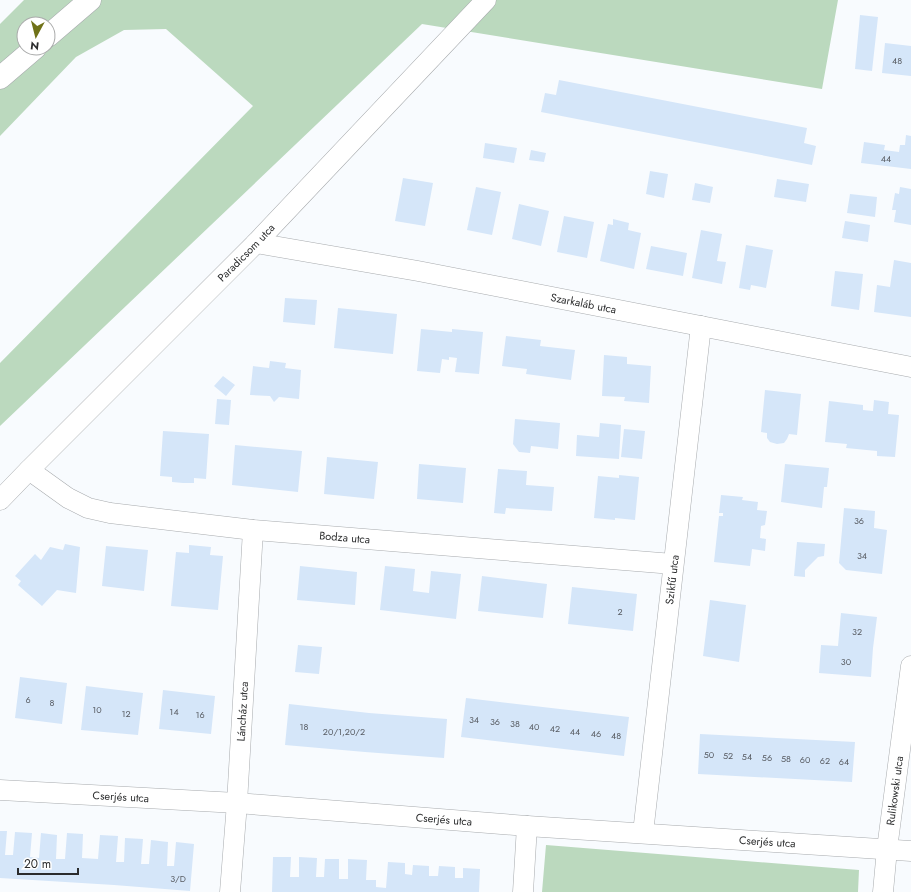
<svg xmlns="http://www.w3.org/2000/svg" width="911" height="892" font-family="Jost,sans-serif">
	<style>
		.green { fill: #bbd9be; fill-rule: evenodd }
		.building { fill: #d5e6f9 }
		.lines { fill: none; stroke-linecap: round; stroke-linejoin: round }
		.minor-casing { stroke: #a8abae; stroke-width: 21 }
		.major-casing { stroke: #a8abae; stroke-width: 23 }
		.minor { stroke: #fff; stroke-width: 20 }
		.major { stroke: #fff; stroke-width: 22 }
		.labels { text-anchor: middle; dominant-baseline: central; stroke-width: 3.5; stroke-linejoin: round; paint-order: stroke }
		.number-label { font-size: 9px; fill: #565a60 }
		.street-label { font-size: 11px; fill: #2b2c2d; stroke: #fff }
	</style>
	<rect width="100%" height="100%" fill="#f8fbfe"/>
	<path class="green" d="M24 0H838L822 89 422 24 0 426V363L253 106 166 29 124 30 76 57 0 136V24ZM24 24H48V48H24Z
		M546 845 859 870 858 892H542Z"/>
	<path class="building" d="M860 15 878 17 872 71 855 69Z
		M885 43 911 46V76L882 73Z
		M559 80 807 128 804 143 816 146 812 165 541 112 545 93 556 95Z
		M906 135 911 136V169L861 163 864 142 885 145 884 150 899 152 900 145H905Z
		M485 143 517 148 514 163 483 158Z
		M531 150 546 153 544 162 529 160Z
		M650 171 668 174 664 198 646 194Z
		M403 178 433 183 425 226 395 221Z
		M777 179 809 184 806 202 774 197Z
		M695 183 713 187 710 203 692 200Z
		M476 187 501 192 492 235 467 230Z
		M900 187 911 189V225L894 222 896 210H892L895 193 899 194Z
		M850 194 877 197 875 217 847 213Z
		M519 204 549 211 541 246 512 239Z
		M564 216 594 222 587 258 557 252Z
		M613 219 629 223 628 230 641 233 634 269 600 261 608 224 613 225Z
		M845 221 870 225 868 242 842 238Z
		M701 230 722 234 717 261 726 262 722 284 692 278Z
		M746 245 773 250 766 288 751 285 750 290 739 288Z
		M651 246 687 253 683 276 646 269Z
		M894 260 911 263V317L874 312 877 285 890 287Z
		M835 271 863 274 859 310 831 306Z
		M285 298 317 300 315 325 283 322Z
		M338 308 397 314 393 354 334 348Z
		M421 329 452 332V329L483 332 479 374 455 372 457 358 449 357V360L442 359 440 373 417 371Z
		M506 336 541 340 540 346 575 350 571 380 526 374 527 369 502 366Z
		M604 355 627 357V364L651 366 649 403 624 401 625 397 602 396Z
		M270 361 286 363 285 368 301 370 299 399 279 397 274 402 270 396 250 395 253 366 269 368Z
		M223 376 235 385 226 396 214 386Z
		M765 390 801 394 797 435 789 434 787 439 784 443 777 444 770 442 767 438V433L761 432Z
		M217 399 231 400 229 425 215 424Z
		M874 400 889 402 888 414 899 415 895 457 877 456V451L846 448 847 444 825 442 829 401 863 405V410L873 411Z
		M515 419 560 423 558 449 531 446 530 453 519 452 513 444Z
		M600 423 621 425 619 459 576 456 577 435 599 437Z
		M624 429 645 431 642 459 621 457Z
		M163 431 209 434 206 479 194 478V483H183L172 482V477L160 476Z
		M235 445 302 451 298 492 232 485Z
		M327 457 378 462 374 499 324 494Z
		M419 464 466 468 463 503 417 499Z
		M785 464 829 468 827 487H824L822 508 781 502Z
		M498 469 527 471 526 485 554 487 552 511 506 508 505 514 494 513Z
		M619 475 639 477 635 520 615 518V520L594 518 598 476 619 478Z
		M721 495 743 497 742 500 758 502 757 510 767 511 765 525 761 526 760 538 766 539 765 551 752 549 750 566 714 562 719 516H723V513H719Z
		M844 508 875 511 874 528 887 530 882 574 846 570 839 563Z
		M797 542 825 544 824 556 818 557 805 570V577L794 576Z
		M65 544 80 547 76 593 57 590 42 606 18 585 21 581 15 576 35 554 41 560 50 547 63 550Z
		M189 545 211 547 210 555 223 556 218 610 171 606 176 552 189 553Z
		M106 546 148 550 144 591 102 586Z
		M300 566 357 572 355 605 297 600Z
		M385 566 415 569 413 591 429 593 431 571 461 574 456 619 380 610Z
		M482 576 547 584 543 618 478 611Z
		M572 587 637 594 633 631 568 624Z
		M710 600 746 605 739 662 703 656Z
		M841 613 877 617 873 648 871 677 819 673 821 645 838 646Z
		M298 645 322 647 319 674 295 672Z
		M20 677 67 683 62 724 15 718Z
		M86 686 143 693 138 735 81 730Z
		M163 690 215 696 211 734 159 729Z
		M466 698 629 717 624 756 461 737Z
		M289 704 369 713 447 719 444 758 365 752 285 745Z
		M700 734 855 742 852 782 698 774Z
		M0 831H7L5 855H13L15 832 32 833 30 857 39 858 41 833 57 835 56 859H65L67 833 83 834 82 858 98 859 100 835 118 836 116 862H124L125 838 143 839 141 864H149L151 840 168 842 167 866H174L176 842 194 844 190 891 114 885 0 878Z
		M273 857H291L290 877H299V857L317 858 316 877H324L325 859H339V879H348V859L367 860 366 880H376V887L386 888 388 862 405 863V874L412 875 413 865 429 866V876H438L439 866 455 867V878H463V868L480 869 479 892H272Z"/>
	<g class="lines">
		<defs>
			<g id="minor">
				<path id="s1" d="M256 243 418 271 911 367"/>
				<path id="s2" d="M29 470 68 498 88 508 110 513 253 530 673 564"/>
				<path id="s3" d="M0 500 29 470 256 243 486 0"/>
				<path id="s4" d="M0 790 237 803 527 826 911 851"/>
				<path id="s5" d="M643 833 701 326"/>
				<path id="s6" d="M230 892 237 803 253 530"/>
				<path d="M523 892 527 826"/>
				<path id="s7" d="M883 892 887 849 911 666"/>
			</g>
			<path id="major" d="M48 36 90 0
				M0 78 35 48"/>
		</defs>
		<use href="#minor" class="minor-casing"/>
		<use href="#major" class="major-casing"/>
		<use href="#minor" class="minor"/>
		<use href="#major" class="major"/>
	</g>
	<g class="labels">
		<g class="number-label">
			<text x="897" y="60">48</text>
			<text x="886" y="158">44</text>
			<text x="859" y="520">36</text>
			<text x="862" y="555">34</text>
			<text x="620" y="611">2</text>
			<text x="857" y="631">32</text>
			<text x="846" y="661">30</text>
			<text x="28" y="699">6</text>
			<text x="52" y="702">8</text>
			<text x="97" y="709">10</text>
			<text x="174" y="711">14</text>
			<text x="126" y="713">12</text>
			<text x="200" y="714">16</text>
			<text x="474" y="719">34</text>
			<text x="495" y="721">36</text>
			<text x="515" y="723">38</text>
			<text x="304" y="726">18</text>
			<text x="534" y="726">40</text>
			<text x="555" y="728">42</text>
			<text x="344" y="731">20/1,20/2</text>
			<text x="575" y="731">44</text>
			<text x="596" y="733">46</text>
			<text x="616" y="735">48</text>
			<text x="709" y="754">50</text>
			<text x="728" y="755">52</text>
			<text x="747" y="756">54</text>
			<text x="767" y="757">56</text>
			<text x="786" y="758">58</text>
			<text x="805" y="759">60</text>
			<text x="825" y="760">62</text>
			<text x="844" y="761">64</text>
			<text x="178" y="878">3/D</text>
		</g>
		<g class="street-label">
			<text stroke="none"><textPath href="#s3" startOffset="349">Paradicsom utca</textPath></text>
			<text stroke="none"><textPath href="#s1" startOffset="333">Szarkaláb utca</textPath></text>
			<text stroke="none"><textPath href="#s2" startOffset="329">Bodza utca</textPath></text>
			<text stroke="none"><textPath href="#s5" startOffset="255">Szikfű utca</textPath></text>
			<text stroke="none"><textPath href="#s6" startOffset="181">Láncház utca</textPath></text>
			<text stroke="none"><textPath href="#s7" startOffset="102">Rulikowski utca</textPath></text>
			<text stroke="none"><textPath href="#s4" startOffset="121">Cserjés utca</textPath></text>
			<text stroke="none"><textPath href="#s4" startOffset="445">Cserjés utca</textPath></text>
			<text stroke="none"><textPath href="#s4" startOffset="769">Cserjés utca</textPath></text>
		</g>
	</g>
	<g transform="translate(36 36) rotate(187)"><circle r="19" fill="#ffffff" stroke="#aaabab"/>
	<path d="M0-3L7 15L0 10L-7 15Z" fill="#707218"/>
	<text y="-6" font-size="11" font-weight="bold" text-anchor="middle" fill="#2b2c2d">N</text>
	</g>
	<path d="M18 868v6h60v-6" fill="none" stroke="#2b2c2d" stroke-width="2"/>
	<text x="24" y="868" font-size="12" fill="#2b2c2d" stroke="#ffffff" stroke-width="3" paint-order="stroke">20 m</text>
</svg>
